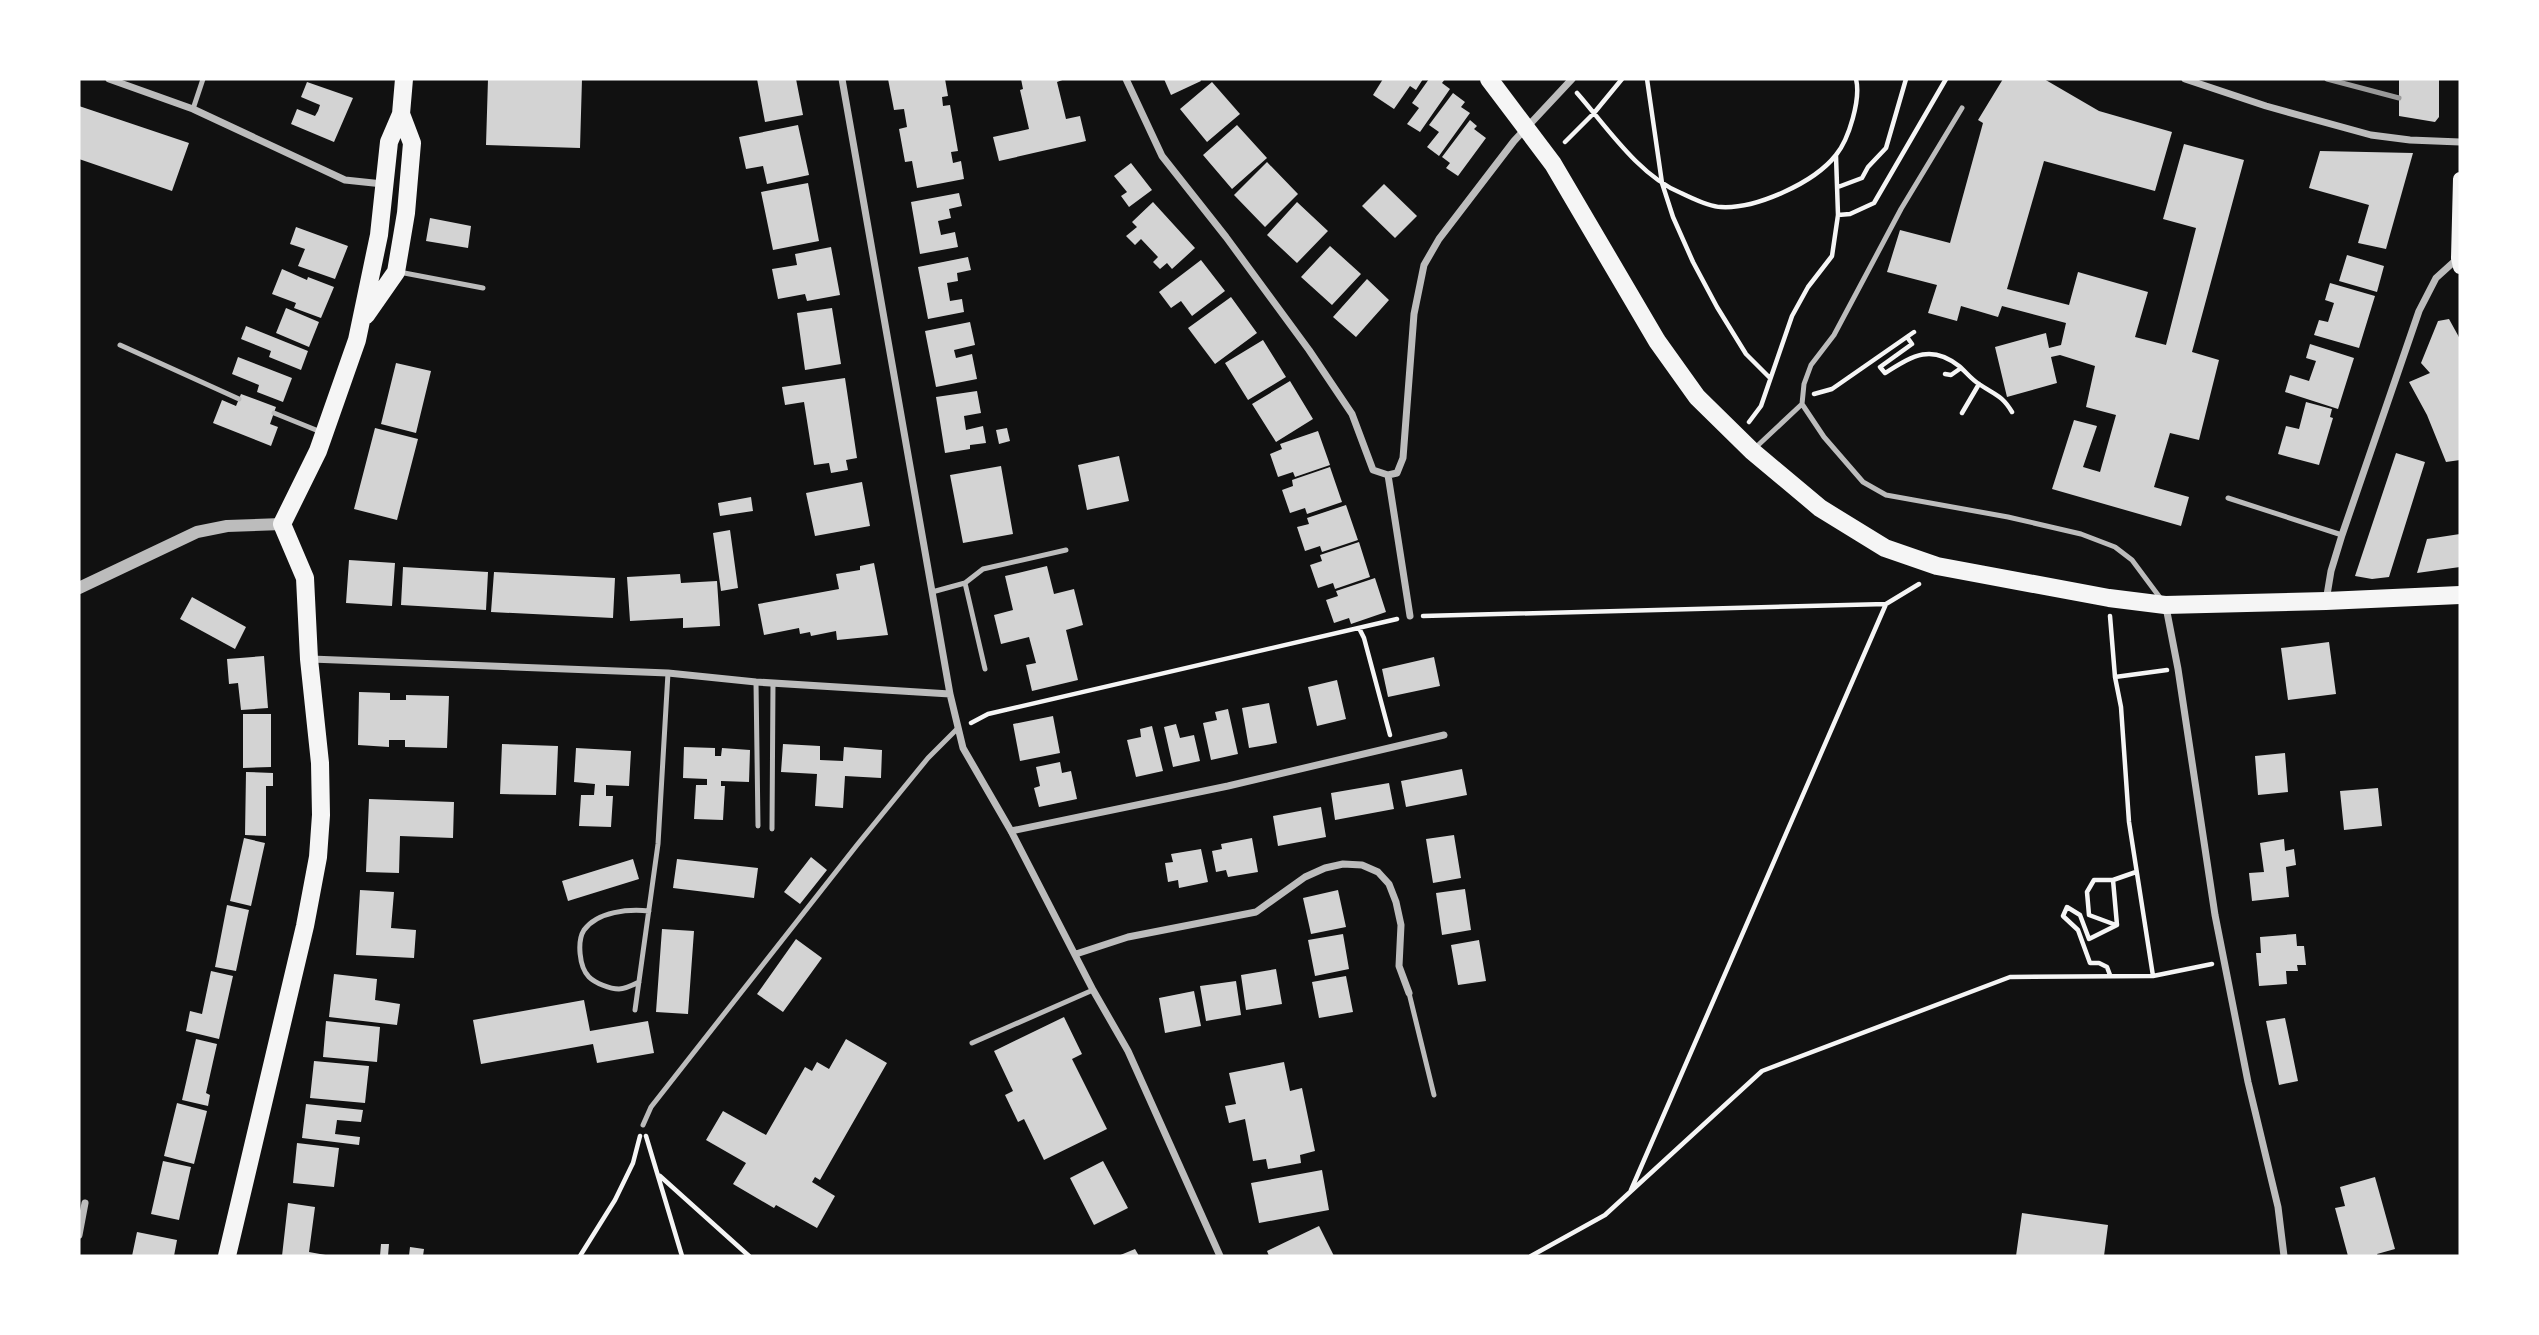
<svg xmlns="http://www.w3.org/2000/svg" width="2539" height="1335" font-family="Poppins,sans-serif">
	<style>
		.building { fill: #d3d3d3 }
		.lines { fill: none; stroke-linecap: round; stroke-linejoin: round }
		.path { stroke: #f5f5f5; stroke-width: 4.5 }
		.service { stroke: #bcbcbc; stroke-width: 5 }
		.minor { stroke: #bcbcbc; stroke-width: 7 }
		.tertiary { stroke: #bcbcbc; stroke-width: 12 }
		.secondary { stroke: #f5f5f5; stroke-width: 14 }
		.primary { stroke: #f5f5f5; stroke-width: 18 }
		.rail { stroke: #9a9a9a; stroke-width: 5 }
	</style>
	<rect width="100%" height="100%" fill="#111"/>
	<path class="building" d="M488 79H582L580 148 486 145Z
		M757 79H796L803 115 765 122Z
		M888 79H945L948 96 942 97 943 106 950 105 958 151 951 152 953 163 961 161 964 179 917 188 912 161 905 162 899 129 907 127 904 109 894 110Z
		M1021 79H1065L1057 82 1066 119 1080 116 1086 141 999 161 993 137 1029 129 1020 90 1023 89Z
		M1164 79H1200L1201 81 1171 95Z
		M1383 79H1423L1416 90 1410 86 1394 109 1373 95Z
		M1429 79H1445L1442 83 1450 89 1420 132 1407 124 1419 108 1412 103Z
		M2003 79H2044L2099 111 2172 132 2155 191 2044 161 2007 289 2069 305 2078 272 2148 292 2135 337 2166 345 2196 228 2163 219 2184 144 2244 160 2192 352 2219 360 2199 440 2170 433 2154 487 2189 497 2181 526 2052 489 2074 420 2097 426 2083 467 2100 472 2116 415 2086 407 2095 366 2060 355 2051 357 2057 383 2007 397 1995 347 2046 333 2049 348 2061 345 2066 323 2002 306 1998 317 1961 306 1957 321 1928 313 1937 285 1887 272 1900 230 1950 243 1983 123 1978 120Z
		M2399 79H2439V117L2435 122 2399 116Z
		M307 82 353 98 334 142 291 124 297 109 315 116 318 111 320 105 301 97Z
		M1212 82 1240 114 1207 142 1180 109Z
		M1453 93 1465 102 1461 107 1470 113 1439 156 1427 147 1439 132 1429 125Z
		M79 106 189 143 172 191 79 159Z
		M1470 120 1477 126 1474 129 1486 138 1458 176 1446 168 1450 163 1442 157Z
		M798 125 809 175 767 184 763 166 746 169 739 137Z
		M1237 125 1267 158 1232 189 1203 155Z
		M2320 151 2413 153 2386 249 2358 243 2369 205 2309 188Z
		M1267 162 1298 194 1265 227 1234 195Z
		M1131 163 1152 190 1129 207 1121 196 1127 192 1114 176Z
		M808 183 819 241 773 250 761 192Z
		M1384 184 1417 216 1395 238 1362 206Z
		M959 193 962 206 949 209 951 218 938 221 941 235 955 232 958 247 920 254 911 202Z
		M1153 202 1195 248 1172 269 1167 263 1160 269 1153 262 1158 257 1141 239 1135 245 1126 236 1137 227 1132 222Z
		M1297 202 1328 231 1297 263 1267 235Z
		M430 218 471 226 468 248 426 241Z
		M296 227 348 246 335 279 298 266 305 249 290 244Z
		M1330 246 1361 274 1332 305 1301 277Z
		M831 247 840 295 807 301 805 294 778 299 772 269 797 265 795 254Z
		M2347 255 2384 266 2377 292 2339 281Z
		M968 257 971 270 957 273 958 281 947 283 950 301 962 299 964 312 928 319 918 267Z
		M1201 260 1225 291 1192 316 1181 301 1171 308 1159 292Z
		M282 269 307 280 308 277 334 287 321 318 294 308 296 303 272 294Z
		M1367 279 1389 300 1356 337 1333 317Z
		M2330 283 2375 296 2359 348 2314 335 2319 320 2328 322 2334 303 2325 300Z
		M1231 297 1257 333 1215 364 1188 328Z
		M286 308 319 322 309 347 276 333Z
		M832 308 841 364 805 370 797 313Z
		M2449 319 2460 339V460L2446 462 2427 415 2409 382 2430 373 2421 363 2438 321Z
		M970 322 975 345 954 350 956 358 972 354 977 379 936 387 925 331Z
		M246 326 308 351 301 370 269 357 271 351 241 339Z
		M1263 340 1286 377 1248 400 1225 363Z
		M2310 344 2354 358 2338 409 2285 392 2290 375 2309 381 2316 361 2306 358Z
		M238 357 292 378 283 402 257 392 259 385 232 374Z
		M396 363 431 371 416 433 381 424Z
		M845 378 857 458 846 460 848 470 831 473 829 463 814 465 804 402 785 405 782 387Z
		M1290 381 1313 419 1276 442 1252 404Z
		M977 391 981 413 964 416 966 430 983 426 986 443 970 445V449L945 453 936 397Z
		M241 394 276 407 270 424 278 427 271 446 213 423 222 400 236 406Z
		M2306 402 2332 409 2330 417 2333 418 2319 465 2278 454 2286 426 2299 429Z
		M375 428 418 439 397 520 354 509Z
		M1007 428 1010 441 999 444 996 430Z
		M1318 431 1330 465 1295 477 1293 472 1278 477 1270 454 1282 449 1280 444Z
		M2396 453 2425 462 2389 577 2372 579 2355 576Z
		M1119 456 1129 501 1087 510 1078 465Z
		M1001 466 1013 534 963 543 950 475Z
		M1330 467 1342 502 1307 514 1305 508 1290 513 1282 490 1293 486 1292 480Z
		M862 482 870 526 815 536 806 493Z
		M751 497 753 511 720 516 718 503Z
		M1346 505 1358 540 1322 552 1320 546 1305 551 1297 527 1309 524 1307 518Z
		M730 530 738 588 721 591 713 533Z
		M2460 534V567L2417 573 2427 539Z
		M1359 542 1370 577 1335 589 1333 583 1318 588 1310 565 1322 561 1320 555Z
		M349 560 395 563 392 606 346 603Z
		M874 563 888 635 837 640 836 631 811 636 810 632 800 634 799 628 764 635 758 604 839 589 836 574 860 570V566Z
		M1047 566 1054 594 1074 589 1083 625 1066 630 1078 680 1032 691 1026 665 1036 663 1029 637 1001 644 994 615 1013 610 1005 576Z
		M403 567 488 572 486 610 401 605Z
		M494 572 615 578 613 618 491 612Z
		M680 574 681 583 717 581 720 626 683 628V618L630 621 627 577Z
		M1375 578 1386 612 1351 624 1349 618 1334 623 1326 600 1338 596 1336 591Z
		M192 597 246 627 235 649 180 619Z
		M2329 642 2336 694 2288 700 2281 648Z
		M264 656 268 708 241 710 238 683 229 684 227 659Z
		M1434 657 1440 686 1388 697 1382 669Z
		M1337 680 1346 719 1317 726 1308 687Z
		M359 692 390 693V700H406V695L449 696 447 748 405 747V740H389V747L358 745Z
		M1269 703 1277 743 1249 748 1242 708Z
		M1228 709 1238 754 1211 760 1203 723 1217 720 1215 712Z
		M243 714H271V767L243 768Z
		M1053 716 1060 753 1020 761 1013 724Z
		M1176 724 1180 738 1194 735 1200 761 1173 767 1164 727Z
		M1152 726 1163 771 1136 777 1127 740 1141 737 1140 729Z
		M502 744 558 746 556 795 500 794Z
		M783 744 820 746V760L843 761 844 747 882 750 881 778 845 776 843 808 815 806 817 774 781 772Z
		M684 747 715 748V756H721L722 748 750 750 749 782 721 781V786H725L723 820 694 819 696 785H707V779L683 778Z
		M576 748 631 751 629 786 606 785V796H613L611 827 579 826 581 795H594L595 784 574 782Z
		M2285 753 2288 792 2258 795 2255 756Z
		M1060 762 1062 773 1071 771 1077 799 1039 807 1034 788 1040 786 1036 767Z
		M1462 769 1467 795 1406 807 1401 781Z
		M246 772 273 773V786H266V836L245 835Z
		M1389 783 1394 809 1335 820 1331 793Z
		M2378 788 2382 826 2344 830 2340 791Z
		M369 799 454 802 453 838 400 836 399 873 366 872Z
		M1321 807 1326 837 1278 846 1273 816Z
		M1454 835 1461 878 1433 883 1426 839Z
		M244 838 265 843 251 906 230 901Z
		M1252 838 1258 872 1228 877 1226 870 1216 872 1212 851 1222 849 1221 844Z
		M2284 839 2285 851 2294 849 2296 865 2286 867 2289 897 2252 901 2249 873 2264 872 2260 843Z
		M1201 849 1208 882 1179 888 1178 880 1168 882 1165 863 1173 862 1171 854Z
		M811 857 827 870 800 904 784 892Z
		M633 859 639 879 568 901 562 881Z
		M677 859 758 868 754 898 673 888Z
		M1465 889 1471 930 1442 935 1436 893Z
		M360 890 394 892 391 928 416 930 414 958 356 955Z
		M1338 890 1346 927 1311 934 1303 898Z
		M227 905 249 910 236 971 215 967Z
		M662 929 694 931 688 1014 656 1012Z
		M1343 934 1349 969 1315 976 1308 940Z
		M2296 934 2297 946H2304L2306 965H2297L2298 971H2286L2287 984 2259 986 2256 953H2261L2260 937Z
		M796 939 822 958 783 1012 757 994Z
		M1479 940 1486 981 1458 985 1451 945Z
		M1276 969 1282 1004 1246 1010 1241 975Z
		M211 971 233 976 219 1039 186 1031 190 1011 202 1014Z
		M334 974 377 979 375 1000 400 1004 397 1025 329 1017Z
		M1346 976 1353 1012 1319 1018 1312 982Z
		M1236 981 1241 1015 1206 1021 1200 986Z
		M1194 991 1201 1026 1165 1033 1159 998Z
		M584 1000 590 1031 648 1021 654 1053 597 1063 593 1044 481 1064 473 1020Z
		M1064 1017 1082 1054 1072 1059 1107 1129 1044 1160 1024 1119 1018 1122 1005 1095 1013 1091 994 1051Z
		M2285 1018 2298 1081 2279 1085 2266 1021Z
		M326 1021 380 1027 377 1062 323 1057Z
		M196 1039 217 1044 206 1093 210 1095 208 1106 182 1100Z
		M846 1039 887 1063 820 1180 815 1177 812 1182 835 1196 817 1228 776 1205 774 1208 733 1184 746 1163 706 1140 723 1111 766 1135 805 1067 812 1071 817 1062 829 1069Z
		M314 1061 369 1066 365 1103 310 1098Z
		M1284 1062 1290 1091 1302 1088 1315 1151 1300 1155 1301 1163 1268 1169 1266 1159 1253 1161 1245 1119 1229 1123 1225 1106 1236 1104 1229 1073Z
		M177 1103 207 1111 194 1164 164 1156Z
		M306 1104 363 1110 361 1122 337 1120 335 1134 360 1137 359 1145 302 1138Z
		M297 1143 339 1148 334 1187 293 1183Z
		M163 1161 191 1167 179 1220 151 1214Z
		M1103 1161 1128 1208 1094 1225 1070 1178Z
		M1322 1170 1329 1210 1259 1223 1251 1183Z
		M2375 1177 2395 1249 2377 1254 2378 1256H2348L2335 1208 2345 1206 2340 1187Z
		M288 1203 315 1207 309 1252 331 1256H282Z
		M2022 1213 2108 1225 2104 1256H2016Z
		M1319 1226 1334 1256H1269L1267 1251Z
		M137 1232 177 1240 174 1256H132Z
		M381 1244H389L388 1256H380Z
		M410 1247 424 1249 423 1256H409Z
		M1135 1249 1139 1256H1118Z"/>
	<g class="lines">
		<path class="path" d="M1647 79 1662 183 1673 217 1693 262 1717 307 1746 354 1770 378
			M1577 93C1606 126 1639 176 1681 193 1692 198 1709 207 1721 207 1756 209 1814 183 1836 155 1849 139 1861 99 1856 79
			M1565 142 1594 113 1622 79
			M1838 187 1862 178 1868 167 1886 148 1906 79
			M1838 215 1850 214 1874 203 1946 79
			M1907 337 1912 344 1880 367 1885 373C1911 357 1930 343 1959 366 1966 372 1972 380 1979 384 1995 395 2002 395 2012 412
			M1945 374 1951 375 1961 368
			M1814 394 1832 389 1914 332
			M1962 413 1979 384
			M1749 422 1761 406 1792 316 1808 287 1832 256 1838 215 1836 156
			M1423 616 1886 604 1919 584
			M2110 616 2115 677 2121 707 2129 822 2153 976
			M1359 628 1364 638 1390 735
			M2115 677 2167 670
			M971 723 988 714 1397 619
			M2113 880H2094L2087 892 2089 915 2116 925
			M2110 975 2107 967 2099 963H2090L2078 930 2063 916 2067 907 2080 915 2089 939 2117 925 2113 880 2136 872
			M646 1136 682 1256
			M660 1176 749 1256
			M1631 1190 1886 604
			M580 1256 615 1200 633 1163 640 1136
			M1531 1256 1605 1215 1762 1071 2010 977 2153 976 2212 964"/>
		<path class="service" d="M1962 108 1901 209 1834 335 1811 365 1804 384 1802 404 1824 437 1863 482 1886 495 2008 517 2081 534 2115 547 2132 560 2161 599
			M193 109 203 79
			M399 272 483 288
			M120 345 239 399
			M274 413 321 432
			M1754 449 1802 404
			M2228 498 2342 535
			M965 583 985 669
			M932 592 965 583 983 569 1066 550
			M756 682 758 826
			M772 829 773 683
			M639 982C633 985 625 989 619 989 610 989 595 983 589 977 579 967 577 941 584 930 598 911 629 909 649 911
			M1409 993 1434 1095
			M635 1010 658 844 668 673
			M972 1043 1093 990
			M643 1125 651 1107 691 1056 857 845 928 758 957 729"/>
		<path class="minor" d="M109 79 193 109 345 180 383 184
			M842 79 950 694 963 748 1011 831 1093 990 1128 1051 1220 1256
			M1126 79 1162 156 1226 237 1309 350 1352 414 1373 470 1388 475
			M2185 79 2266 106 2371 135 2410 140 2460 142
			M1388 475 1397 473 1403 458 1414 314 1424 265 1439 239 1514 141 1572 79
			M1388 475 1410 616
			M2326 601 2331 571 2342 535 2419 311 2436 278 2457 259
			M2166 607 2178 669 2215 915 2248 1082 2278 1207 2284 1256
			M311 659 668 673 756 682 950 694
			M1011 831 1228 786 1444 735
			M1076 954 1128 937 1256 912 1305 877 1325 868 1343 864 1362 865 1378 872 1389 884 1396 902 1401 925 1399 966 1409 993
			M79 1235 85 1203"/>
		<path class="tertiary" d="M79 588 197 532 227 526 282 524"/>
		<path class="secondary" d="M2460 179 2458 258 2460 267"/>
		<path class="primary" d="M1489 79 1553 164 1657 341 1697 397 1752 451 1820 508 1885 548 1937 566 2109 598 2165 605 2326 601 2460 595
			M366 315 396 272 406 213 412 143 401 114
			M227 1256 305 926 318 857 321 815 320 763 309 659 305 578 282 524 318 451 357 340 379 235 389 142 401 114 404 79"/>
		<path class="rail" d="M2327 79 2399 98"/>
	</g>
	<rect width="2539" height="1335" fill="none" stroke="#ffffff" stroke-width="161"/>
</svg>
